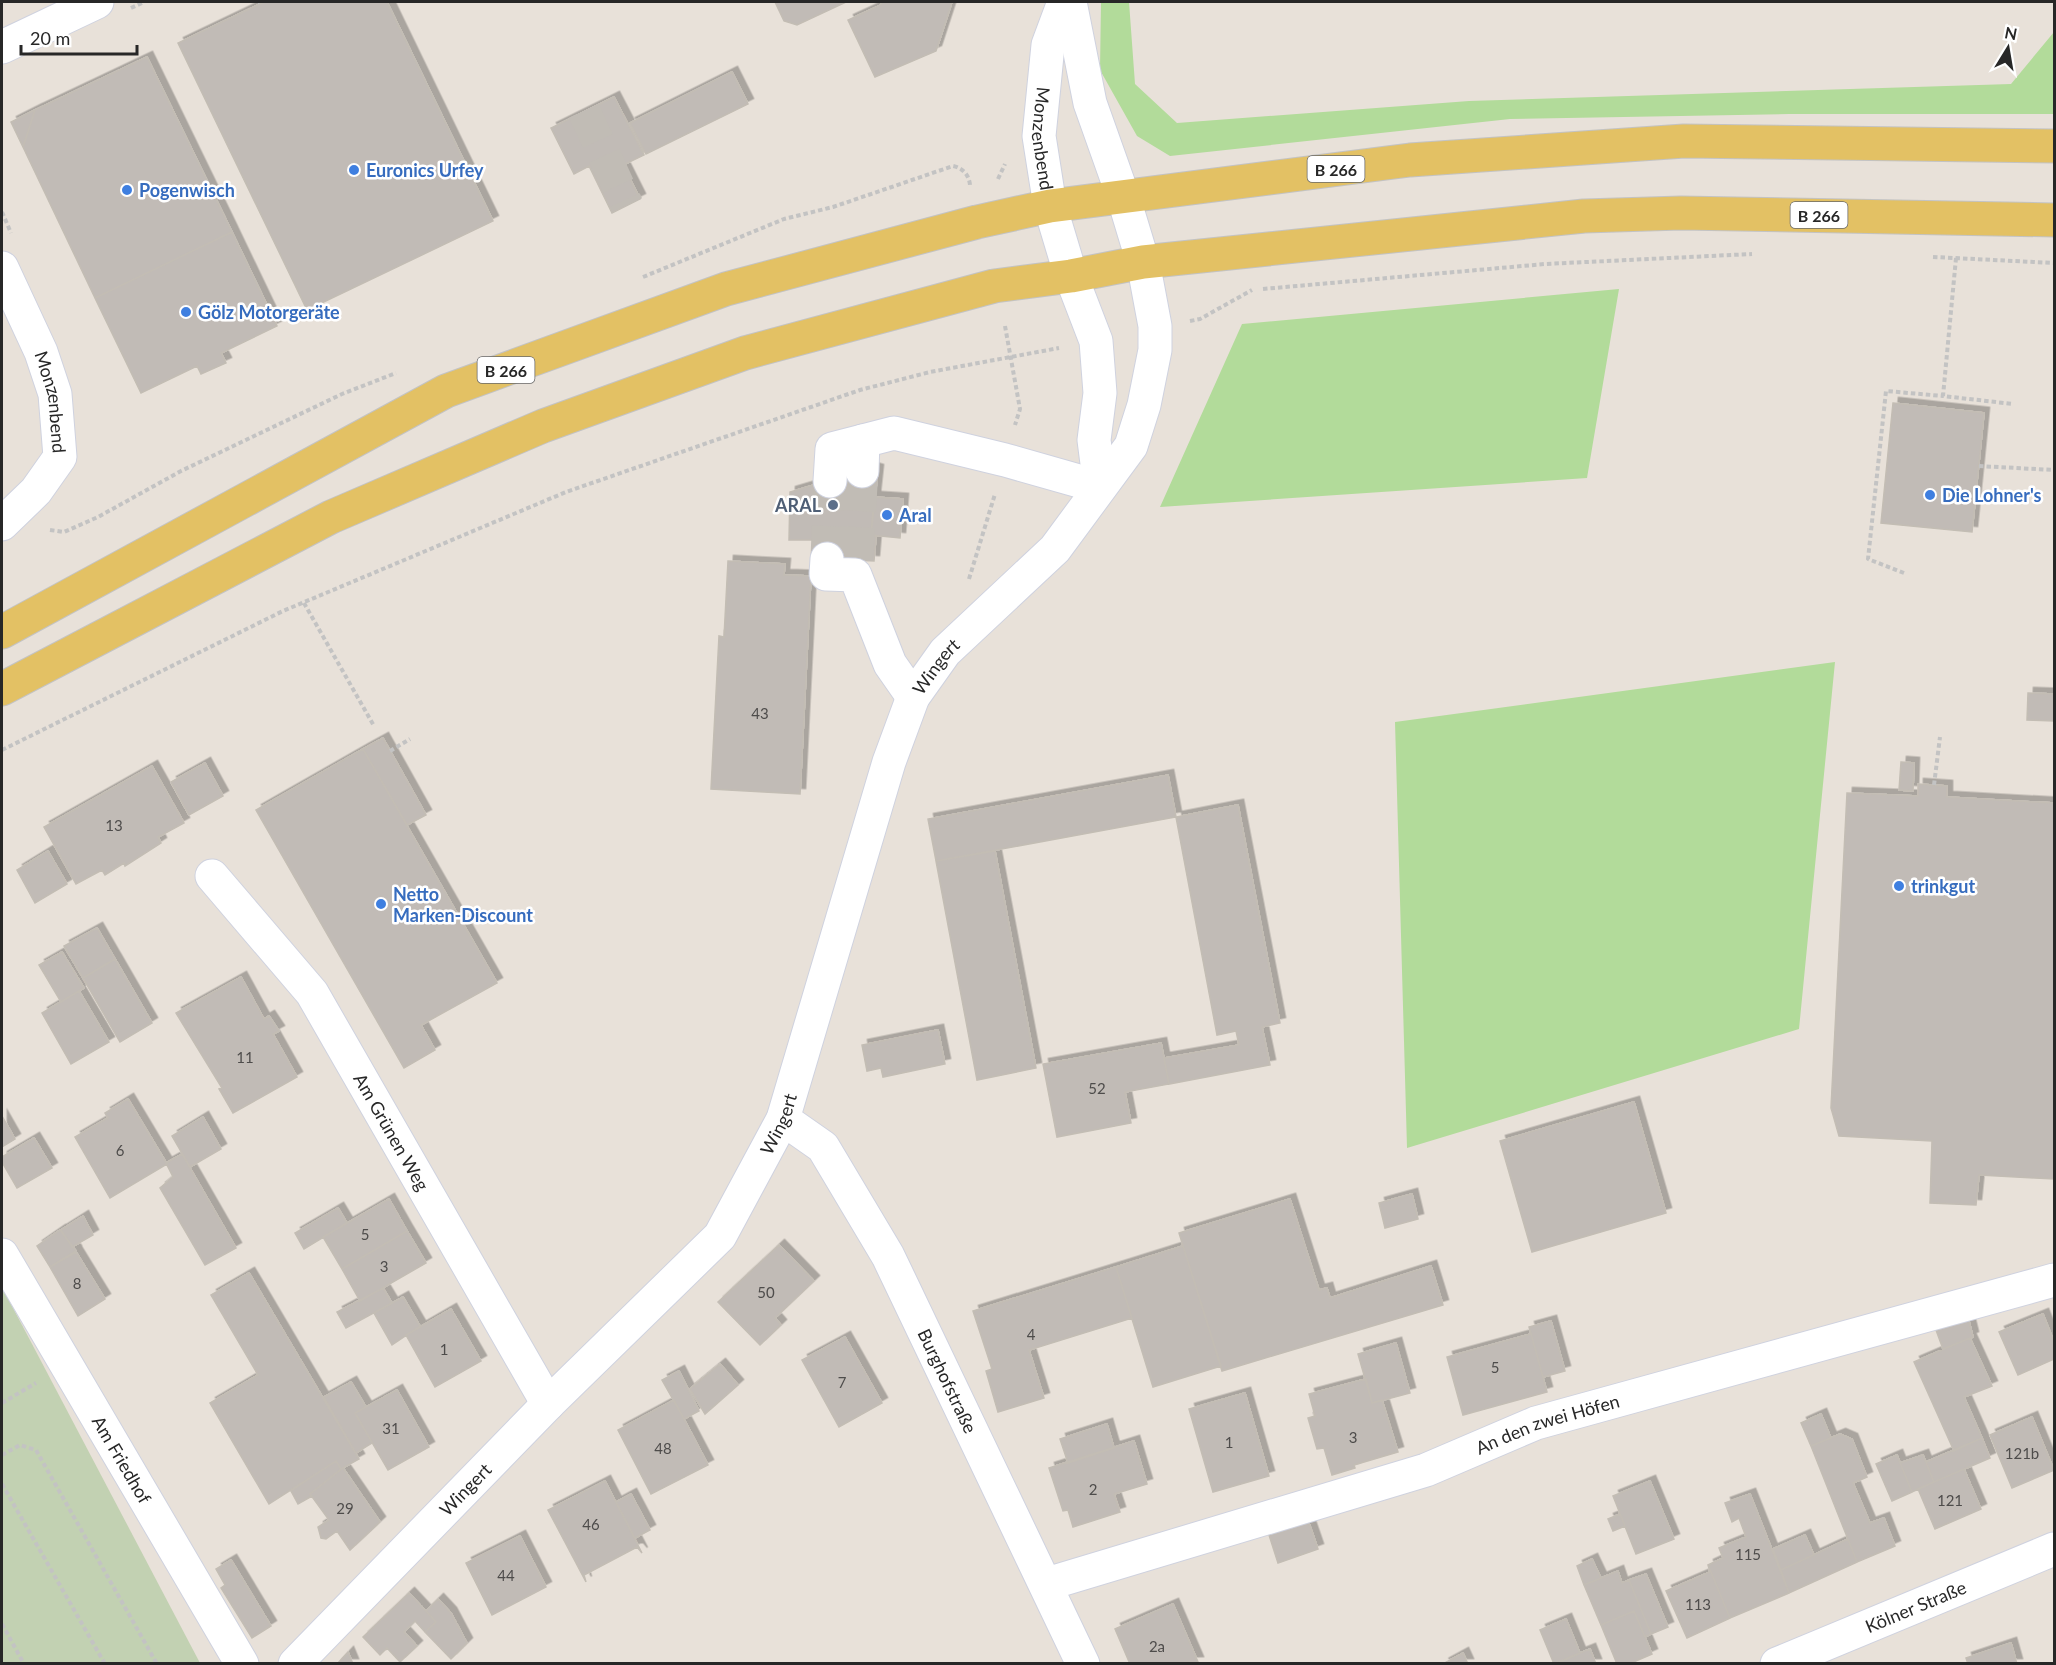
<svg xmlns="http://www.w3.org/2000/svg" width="2056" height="1665" font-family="Lato,sans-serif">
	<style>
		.green { fill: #b2db9a }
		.cemetery { fill: #c2d1b2 }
		.building { fill: #c1bbb6; stroke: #c3bdb4; stroke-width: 1.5; filter: url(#shadow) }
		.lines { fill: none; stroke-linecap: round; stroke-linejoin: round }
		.minor-tunnel { stroke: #c1bcb5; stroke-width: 33; stroke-dasharray: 33 16; stroke-linecap: butt }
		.minor-casing { stroke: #cfd2df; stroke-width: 35 }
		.major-casing { stroke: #c3c3c3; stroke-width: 35 }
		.path { stroke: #c3c3c3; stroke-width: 4; stroke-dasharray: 4.5 3; stroke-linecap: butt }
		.minor { stroke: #fff; stroke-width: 33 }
		.major { stroke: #e3c164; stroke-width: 33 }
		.shop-dot { fill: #3f7fe0; stroke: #fff; stroke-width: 2 }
		.service-dot { fill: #5c6f8a; stroke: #fff; stroke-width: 2 }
		.labels { text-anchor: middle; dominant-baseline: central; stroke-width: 5; stroke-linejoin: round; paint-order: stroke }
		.number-label { font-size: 15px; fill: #4e4c4b }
		.shield { fill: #fff; stroke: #686868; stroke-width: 1.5 }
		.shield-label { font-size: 16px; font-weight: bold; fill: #272727 }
		.street-label { font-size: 18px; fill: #272727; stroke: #fff }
		.shop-label { font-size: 18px; font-weight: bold; fill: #366cbe; stroke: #fff; text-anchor: start }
		.service-label { font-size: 18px; font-weight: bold; fill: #4e5e75; stroke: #fff; text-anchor: end }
	</style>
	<defs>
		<filter id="shadow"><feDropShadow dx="5.5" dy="-5.5" stdDeviation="0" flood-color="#0004"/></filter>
	</defs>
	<rect width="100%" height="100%" fill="#e8e1d9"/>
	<path class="green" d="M1101 2H1129L1135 84 1177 123 1469 101 2011 84 2054 32V114H1789L1510 119 1170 156 1137 136 1100 70Z
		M1619 289 1587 478 1160 507 1242 324Z
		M1835 662 1799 1029 1407 1148 1395 722Z"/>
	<path class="cemetery" d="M2 1287 200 1663H2Z"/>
	<path class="building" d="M264 2H387L493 221 307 310 178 43Z
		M775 2H846L797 25 784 21Z
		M882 2H952L936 51 875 77 848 20 881 5Z
		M147 57 232 232 95 298 23 147 35 110Z
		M732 72 748 104 646 154 630 123Z
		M614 97 644 155 623 165 640 199 612 213 589 166 574 174 551 128Z
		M35 110 29 129 23 147 11 122Z
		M232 232 277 326 221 353 226 363 201 374 197 366 141 393 95 298Z
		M1893 403 1984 413 1972 532 1881 523Z
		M871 468 878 470 871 535 876 536 874 561 812 558 813 540H789L790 492Z
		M874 497 903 499 900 538 871 535Z
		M728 561 785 564 784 575 811 576 800 794 711 789 719 636 724 637Z
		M2028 693 2054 694V721L2027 720Z
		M383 738 426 815 407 825 363 749Z
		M363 749 497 983 421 1025 435 1050 404 1068 256 810Z
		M1901 762 1914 763 1913 791 1899 790Z
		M205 763 223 796 189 815 171 782Z
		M152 766 184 823 158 837 161 843 125 866 124 863 105 875 102 870 76 884 44 827Z
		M1168 775 1176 817 936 861 928 819Z
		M1918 784 1947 786V797L2054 803V1179L1979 1175 1976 1205 1930 1203 1932 1141 1839 1136 1831 1108 1847 793 1918 796Z
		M1238 805 1280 1023 1262 1027 1270 1065 1169 1084 1164 1058 1239 1045 1236 1031 1217 1035 1176 817Z
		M48 851 67 884 35 903 17 870Z
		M995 851 1036 1068 977 1080 936 861Z
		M97 928 115 959 83 978 64 946Z
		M62 952 84 988 61 1002 39 965Z
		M115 959 152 1023 120 1042 83 978Z
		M241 977 264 1019 269 1016 279 1031 273 1034 297 1077 233 1113 219 1089 222 1088 176 1013Z
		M79 991 109 1042 71 1064 42 1013Z
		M938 1030 945 1064 883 1077 881 1068 867 1071 862 1045Z
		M1161 1043 1169 1084 1125 1092 1131 1123 1057 1137 1043 1064Z
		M128 1099 167 1164 110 1198 75 1137 108 1118 105 1113Z
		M1634 1102 1666 1213 1532 1252 1500 1141Z
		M2 1116 15 1139 2 1147Z
		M203 1117 221 1149 190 1167 172 1136Z
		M34 1138 52 1168 17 1188 2 1162V1157Z
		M182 1154 236 1248 205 1265 160 1188 173 1177 166 1163Z
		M1412 1194 1418 1219 1385 1228 1379 1203Z
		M389 1199 407 1231 342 1269 323 1237Z
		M1290 1199 1319 1290 1327 1288 1330 1298 1431 1266 1443 1305 1222 1371 1179 1233Z
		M338 1208 347 1223 304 1249 295 1233Z
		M83 1216 93 1235 72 1247 61 1230Z
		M60 1230 76 1251 50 1267 37 1246Z
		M407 1231 426 1263 360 1301 342 1269Z
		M779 1245 814 1281 775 1318 781 1325 760 1345 718 1302Z
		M1183 1246 1221 1366 1153 1387 1116 1267Z
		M76 1252 105 1299 78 1316 50 1267Z
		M1116 1267 1132 1318 1029 1350 1044 1398 998 1412 986 1371 992 1369 973 1311Z
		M249 1273 359 1459 341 1469 336 1461 269 1504 210 1403 258 1375 211 1295Z
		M383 1288 392 1303 346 1328 337 1312Z
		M403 1297 420 1326 392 1345 374 1313Z
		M451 1309 481 1361 435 1387 406 1335Z
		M2043 1314 2054 1342V1359L2018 1375 1999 1332Z
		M1551 1321 1565 1371 1543 1377 1529 1327Z
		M1969 1321 1973 1337 1943 1349 1936 1330Z
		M1531 1334 1547 1392 1463 1415 1447 1357Z
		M845 1337 882 1403 839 1427 802 1360Z
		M1970 1338 1992 1386 1964 1397 1982 1438 1954 1451 1914 1362Z
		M1396 1343 1410 1393 1372 1403 1358 1354Z
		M720 1364 738 1385 705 1414 690 1389Z
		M679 1371 699 1411 684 1419 662 1380Z
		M1366 1379 1372 1403 1382 1400 1398 1452 1354 1465 1355 1468 1332 1475 1324 1448 1317 1449 1308 1418 1315 1416 1309 1394Z
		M351 1382 366 1407 355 1413 372 1443 356 1453 324 1397Z
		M397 1390 429 1447 388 1470 355 1413Z
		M1245 1393 1269 1476 1213 1492 1189 1409Z
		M674 1400 708 1465 651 1494 618 1430Z
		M1821 1414 1831 1438 1811 1446 1801 1423Z
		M2032 1417 2054 1470 2012 1488 1990 1435Z
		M1107 1424 1114 1448 1068 1463 1060 1439Z
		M1840 1434 1852 1439 1867 1477 1853 1483 1870 1523 1884 1518 1895 1546 1857 1562 1811 1446Z
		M1982 1438 1990 1458 1934 1482 1926 1462Z
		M1134 1441 1147 1484 1114 1494 1120 1512 1073 1527 1068 1510 1063 1511 1049 1468Z
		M1897 1455 1912 1492 1892 1501 1876 1464Z
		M1923 1455 1934 1482 1912 1492 1900 1463Z
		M336 1461 341 1469 310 1494 312 1496 298 1504 291 1491Z
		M343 1468 380 1522 350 1550 337 1531 326 1539 321 1538 318 1527 329 1520 310 1494Z
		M1964 1469 1981 1509 1935 1529 1918 1489Z
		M605 1481 642 1553 637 1547 584 1575 586 1582 548 1510Z
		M1650 1481 1674 1539 1636 1554 1613 1496Z
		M631 1494 650 1530 635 1538 616 1502Z
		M1750 1494 1789 1593 1730 1618 1708 1565 1723 1558 1719 1548 1746 1537 1739 1518 1732 1522 1725 1503Z
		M1620 1514 1625 1526 1613 1531 1608 1519Z
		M1309 1523 1318 1549 1278 1563 1269 1535Z
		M1805 1535 1814 1555 1781 1570 1773 1549Z
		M520 1536 546 1587 492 1615 466 1563Z
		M1848 1539 1857 1562 1789 1593 1781 1570Z
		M1592 1559 1601 1578 1584 1585 1577 1566Z
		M231 1560 271 1626 252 1638 221 1588 225 1585 216 1569Z
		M1708 1565 1730 1618 1687 1638 1666 1591 1710 1572Z
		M1618 1571 1622 1583 1629 1580 1651 1634 1645 1637 1634 1611 1601 1625 1584 1585Z
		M1646 1574 1668 1627 1651 1634 1629 1580Z
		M409 1593 436 1622 425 1632 415 1621 404 1632 417 1646 400 1662 387 1648 380 1655 363 1637Z
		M438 1599 451 1613 467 1643 451 1659 425 1632 436 1622 426 1611Z
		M1173 1604 1198 1662 1130 1664 1115 1629Z
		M1634 1611 1652 1654 1629 1664H1617L1601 1625Z
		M1566 1619 1580 1653 1554 1664 1540 1630Z
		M2011 1643 2017 1664H1968L1966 1658Z
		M1590 1649 1596 1664H1556L1580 1653Z
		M348 1652 353 1664H337Z
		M1463 1653 1468 1664H1443Z"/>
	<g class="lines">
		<path class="minor-tunnel" d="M584 111 627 205
			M827 559 830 481
			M856 560 862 471"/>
		<defs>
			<g id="minor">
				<path id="s1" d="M1064 2 1048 45 1039 136 1050 206 1071 276 1096 341 1100 393 1094 440 1100 487"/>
				<path d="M2 47 97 2"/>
				<path id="s2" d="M2 268 41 352 55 394 60 457 36 491 2 524"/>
				<path d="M862 471 863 441"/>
				<path d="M830 481 832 449 894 433 1005 460 1100 487"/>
				<path d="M827 559 826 574 855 575 890 664 913 697"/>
				<path id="s3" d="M212 876 312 993 548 1404"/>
				<path id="s4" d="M783 1119 823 1147 888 1256 1083 1664"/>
				<path id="s5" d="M2 1255 242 1664"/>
				<path id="s6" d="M1047 1584 1426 1470 1536 1423 2054 1280"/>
				<path id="s7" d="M295 1664 548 1404 720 1236 783 1119 889 762 913 697 945 652 1055 549 1131 446 1144 405 1155 350V326L1143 262 1123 196 1090 103 1070 2"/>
				<path id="s8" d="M1777 1664 2054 1549"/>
			</g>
			<path id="major" d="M2 632 446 391 726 289 977 222 1050 206 1410 160 1684 141 2054 146
				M2 689 331 517 543 426 745 353 994 286 1071 276 1143 262 1584 216 1681 213 2054 220"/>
		</defs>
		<use href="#minor" class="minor-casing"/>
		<use href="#major" class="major-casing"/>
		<path class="path" d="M259 2 260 3
			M131 8 144 2
			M998 179 1005 164
			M2 212 11 233
			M1933 257 2054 263
			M1956 258 1943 396 2013 404
			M643 277 784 219 833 207 953 166C963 168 969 175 970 185
			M1263 289 1545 264 1752 254
			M1190 321 1200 319 1252 290
			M1005 326 1020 409 1015 425
			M1979 466 2054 470
			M50 530 64 532 98 517 181 471 342 394 396 373
			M1904 573 1868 559 1886 391 1943 396
			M969 579 995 494
			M304 603 374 726
			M2 750 283 611 566 492 860 390 930 372 1059 348
			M390 751 410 739
			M1934 785 1940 737
			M2 1403 36 1383
			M2 1455 20 1445 36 1450 157 1664
			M2 1484 105 1664
			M2 1624 24 1664"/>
		<use href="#minor" class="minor"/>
		<use href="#major" class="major"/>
	</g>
	<g class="shop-dot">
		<circle cx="354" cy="170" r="6"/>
		<circle cx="127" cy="190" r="6"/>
		<circle cx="186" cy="312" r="6"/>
		<circle cx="1930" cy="495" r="6"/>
		<circle cx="887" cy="515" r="6"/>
		<circle cx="1899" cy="886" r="6"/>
		<circle cx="381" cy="904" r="6"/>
	</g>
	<circle class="service-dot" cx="833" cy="505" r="6"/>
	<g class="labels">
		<g class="number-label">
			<text x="760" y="713">43</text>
			<text x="114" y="825">13</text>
			<text x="245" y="1057">11</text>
			<text x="1097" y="1088">52</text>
			<text x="120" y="1150">6</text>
			<text x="365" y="1234">5</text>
			<text x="384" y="1266">3</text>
			<text x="77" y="1283">8</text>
			<text x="766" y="1292">50</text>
			<text x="1031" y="1334">4</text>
			<text x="444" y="1349">1</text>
			<text x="1495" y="1367">5</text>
			<text x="842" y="1382">7</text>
			<text x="391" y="1428">31</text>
			<text x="1353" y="1437">3</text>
			<text x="1229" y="1442">1</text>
			<text x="663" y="1448">48</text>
			<text x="2022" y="1453">121b</text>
			<text x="1093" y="1489">2</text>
			<text x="1950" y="1500">121</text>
			<text x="345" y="1508">29</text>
			<text x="591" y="1524">46</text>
			<text x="1748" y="1554">115</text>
			<text x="506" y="1575">44</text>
			<text x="1698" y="1604">113</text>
			<text x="1157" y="1646">2a</text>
		</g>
		<g class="shield">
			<rect x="1307.5" y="156" width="57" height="26" rx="4.5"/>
			<rect x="1790.5" y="202" width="57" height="26" rx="4.5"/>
			<rect x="477.5" y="357" width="57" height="26" rx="4.5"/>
		</g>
		<g class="shield-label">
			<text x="1336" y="169">B 266</text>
			<text x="1819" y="215">B 266</text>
			<text x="506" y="370">B 266</text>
		</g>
		<g class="street-label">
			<text stroke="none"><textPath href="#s1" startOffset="140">Monzenbend</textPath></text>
			<text stroke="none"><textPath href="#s2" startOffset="144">Monzenbend</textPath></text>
			<text stroke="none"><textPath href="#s7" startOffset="1216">Wingert</textPath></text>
			<text stroke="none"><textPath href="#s7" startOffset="730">Wingert</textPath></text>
			<text stroke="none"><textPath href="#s3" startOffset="314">Am Grünen Weg</textPath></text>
			<text stroke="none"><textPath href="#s4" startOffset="314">Burghofstraße</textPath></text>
			<text stroke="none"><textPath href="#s6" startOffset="526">An den zwei Höfen</textPath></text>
			<text stroke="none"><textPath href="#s5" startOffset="237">Am Friedhof</textPath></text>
			<text stroke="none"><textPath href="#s7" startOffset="244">Wingert</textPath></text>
			<text stroke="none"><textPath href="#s8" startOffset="150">Kölner Straße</textPath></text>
		</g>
		<g class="shop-label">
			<text x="366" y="170">Euronics Urfey</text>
			<text x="139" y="190">Pogenwisch</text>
			<text x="198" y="312">Gölz Motorgeräte</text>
			<text x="1942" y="495">Die Lohner's</text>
			<text x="899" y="515">Aral</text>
			<text x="1911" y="886">trinkgut</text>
			<text x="393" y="894">Netto<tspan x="393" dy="21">Marken-Discount</tspan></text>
		</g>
		<g class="service-label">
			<text x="821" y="505">ARAL</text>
		</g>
	</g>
	<rect width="2056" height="1665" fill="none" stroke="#272727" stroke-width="6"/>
	<g transform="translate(2008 48) rotate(11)" stroke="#ffffff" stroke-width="4.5" paint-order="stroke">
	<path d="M0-4.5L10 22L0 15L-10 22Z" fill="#272727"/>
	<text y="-9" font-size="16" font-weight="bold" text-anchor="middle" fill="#272727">N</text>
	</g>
	<path d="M21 45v9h116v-9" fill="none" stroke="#272727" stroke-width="3"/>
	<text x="30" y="45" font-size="18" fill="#272727" stroke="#ffffff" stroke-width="4.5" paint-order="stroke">20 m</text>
</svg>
